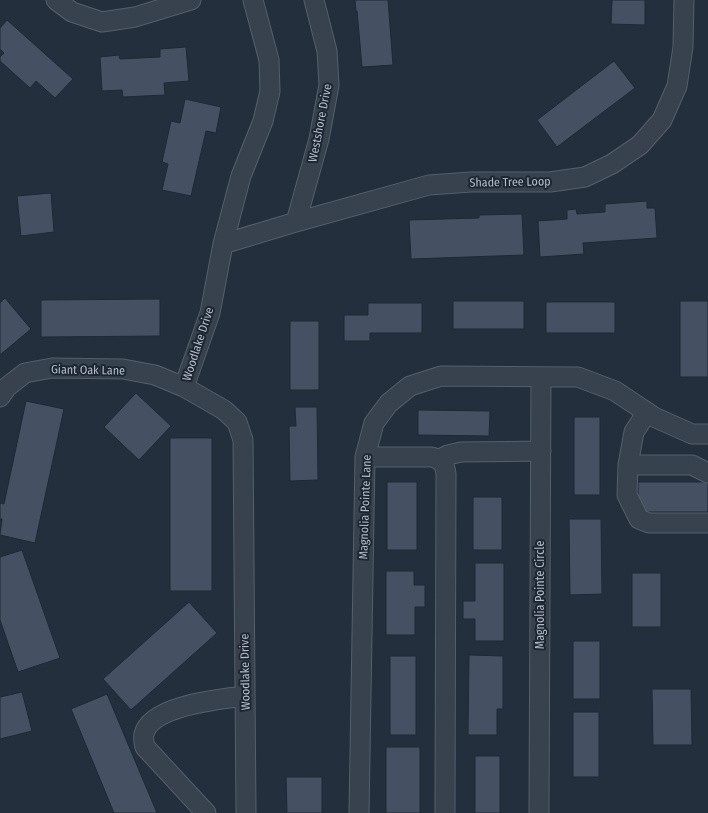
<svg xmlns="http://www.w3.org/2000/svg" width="708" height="813" font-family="'Fira Sans Condensed',sans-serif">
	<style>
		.building { fill: #455162; stroke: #1f2835 }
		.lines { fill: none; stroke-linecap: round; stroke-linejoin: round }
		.minor-casing { stroke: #565f6c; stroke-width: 21 }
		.minor { stroke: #38414e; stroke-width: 19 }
		.labels { text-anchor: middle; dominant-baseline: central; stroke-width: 4; stroke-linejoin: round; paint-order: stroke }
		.street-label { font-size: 12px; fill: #b4bcc9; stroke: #1d2633 }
	</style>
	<rect width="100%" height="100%" fill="#242f3e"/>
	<path class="building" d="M355 0H388L393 65 362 67 357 11H356Z
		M612 0H645V25L611 24Z
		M7 20 73 79 55 98 36 81 30 88 0 61V57L4 53 0 49V28Z
		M186 47 189 81 164 83 165 95 123 97 122 90 102 91 100 57 119 55 120 59 160 57V49Z
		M614 61 635 88 557 147 537 120Z
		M185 99 221 107 216 133 206 131 191 196 162 190 168 164 162 162 171 121 180 123Z
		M51 193 54 232 21 236 17 196Z
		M647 201V208H655L657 238 583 243 584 254 540 257 538 221 567 219V210L576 209 577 214 605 212V204Z
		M522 214 524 255 411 259 409 220 479 218V215Z
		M5 298 31 329 0 355V303Z
		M160 299V336L41 337V300Z
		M453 301H524V329H453Z
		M680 301H708V377H680Z
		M546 302H615V333H546Z
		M368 303H422V333H370V341H344V315H368Z
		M290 321H319V390H290Z
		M136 393 171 426 139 460 104 427Z
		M26 401 64 409 35 543 0 535 2 519H0V503L4 504Z
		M295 407H317L318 480 290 481 289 426H296Z
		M418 410 490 411 489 436 418 435Z
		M574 417H600V495H574Z
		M170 438H212V591H170Z
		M387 482H417V550H387Z
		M638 482H708V512H638Z
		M473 497H502V550H473Z
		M569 519H601L602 594 570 595Z
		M22 550 60 658 18 672 0 620V557Z
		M475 563H504V641H475V619H463V601H475Z
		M386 571H414V585H425V607H415V635H386Z
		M632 573H661V627H632Z
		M189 602 217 633 131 710 103 679Z
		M573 641H600V699H573Z
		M469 655 503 656V709H497V735H468Z
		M390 656H416V735H390Z
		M652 689H691L692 745H653Z
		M22 692 32 731 0 739V697Z
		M107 694 157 813H114L71 709Z
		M573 712H599V777H573Z
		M386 747H420V813H386Z
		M475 756H500V813H475Z
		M286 777H322V813H287Z"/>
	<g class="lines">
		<defs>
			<path id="minor" d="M56 0 72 12 102 22 135 17 191 0
				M296 222 319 139 329 85 327 51 314 0
				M223 244 296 222 429 185 471 182H550L585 177 612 164 640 145 662 120 677 86 683 47 684 0
				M184 387 210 313 223 244 241 176 263 121 270 91 269 60 253 0
				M0 397 7 387 25 373 52 368 123 369 155 375 184 387 224 410 237 422 243 440 246 813
				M647 412 634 432 628 465 627 495 639 519 649 523H708
				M365 457H432C442 460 445 464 446 474L445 813
				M440 459 448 455 461 452 541 451
				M628 465H692L708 473
				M206 813 145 747C144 743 143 738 144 734 151 705 221 699 245 696
				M359 813 365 457 374 423 389 403 410 386 441 376 578 377 615 391 654 417 692 434H708
				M539 813 541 377"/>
		</defs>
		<use href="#minor" class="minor-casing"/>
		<use href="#minor" class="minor"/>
	</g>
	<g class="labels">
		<g class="street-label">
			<text transform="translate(320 123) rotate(-79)">Westshore Drive</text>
			<text transform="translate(510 182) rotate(-1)">Shade Tree Loop</text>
			<text transform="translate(198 344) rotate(-72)">Woodlake Drive</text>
			<text transform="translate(88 370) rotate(1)">Giant Oak Lane</text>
			<text transform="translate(365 507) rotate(-88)">Magnolia Pointe Lane</text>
			<text transform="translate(540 595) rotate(-90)">Magnolia Pointe Circle</text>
			<text transform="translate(245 672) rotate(-91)">Woodlake Drive</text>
		</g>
	</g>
</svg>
